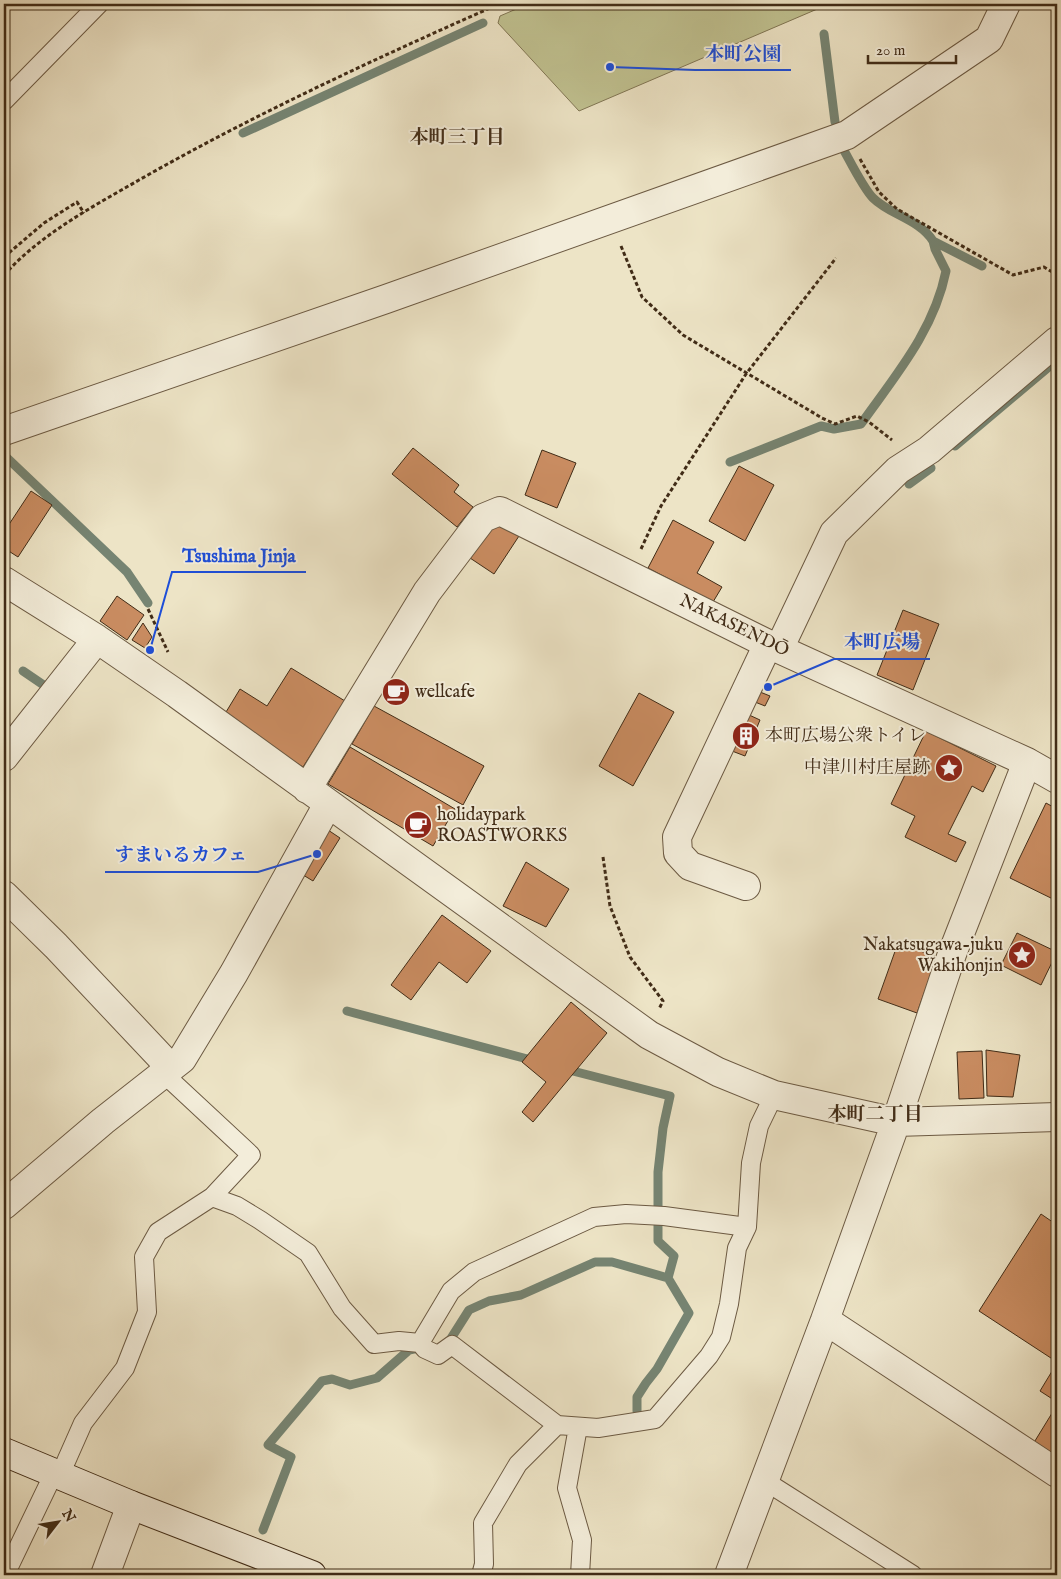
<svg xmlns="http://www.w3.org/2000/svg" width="1061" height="1579" font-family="'IM FELL English','Noto Serif JP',serif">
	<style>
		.green { fill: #c0c190; stroke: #807654 }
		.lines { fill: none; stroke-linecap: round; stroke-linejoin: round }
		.stream { stroke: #768472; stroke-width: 9 }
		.building { fill: #c98c61; stroke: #412c17 }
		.lane-casing { stroke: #6c5a43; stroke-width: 20 }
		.street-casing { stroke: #6c5a43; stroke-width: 30 }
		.secondary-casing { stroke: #412c17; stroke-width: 30 }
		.path { stroke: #412c17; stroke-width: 3; stroke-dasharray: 4 2.5; stroke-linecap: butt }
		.lane { stroke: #f3edda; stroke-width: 18 }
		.street { stroke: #f3edda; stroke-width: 28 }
		.secondary { stroke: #f3edda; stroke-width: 28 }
		.labels { text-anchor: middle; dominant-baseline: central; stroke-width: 4; stroke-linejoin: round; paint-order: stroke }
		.street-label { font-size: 18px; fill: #412c17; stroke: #f3edda }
		.poi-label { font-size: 18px; fill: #412c17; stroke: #f3edda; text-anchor: start }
		.neighbourhood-label { font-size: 19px; font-weight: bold; fill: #412c17; stroke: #f3edda }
		.leader { fill: none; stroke: #1d4ed8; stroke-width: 2 }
		.callout-dot { fill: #1d4ed8; stroke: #f3edda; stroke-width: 2 }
		.callout-label { font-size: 19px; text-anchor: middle; font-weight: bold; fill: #1d4ed8; stroke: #f3edda; stroke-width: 4; stroke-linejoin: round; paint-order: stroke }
	</style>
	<rect width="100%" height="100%" fill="#ede4c6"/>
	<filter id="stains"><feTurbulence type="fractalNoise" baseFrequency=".004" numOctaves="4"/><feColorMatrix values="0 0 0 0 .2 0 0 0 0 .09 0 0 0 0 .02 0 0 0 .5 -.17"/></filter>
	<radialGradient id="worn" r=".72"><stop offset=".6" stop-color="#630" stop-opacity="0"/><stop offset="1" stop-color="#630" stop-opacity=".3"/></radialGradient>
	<path class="green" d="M528 4H822V7L579 111 498 23 500 16Z"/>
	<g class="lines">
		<path class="stream" d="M824 34 835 122
			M243 133 483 23
			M841 145C849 159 863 188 873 198 890 215 919 219 933 241L982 266
			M955 446 1057 360
			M4 455 127 572 148 603
			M730 462 821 426 834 429 861 424C895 376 934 331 946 271L935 249 933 241
			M909 484 931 468
			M23 671 45 686
			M347 1011 535 1061
			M445 1344 450 1340 469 1310 489 1301 521 1295 595 1262H612L668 1278 674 1256 658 1241V1172L663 1128 670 1096 565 1069
			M637 1411V1397L646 1383 657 1369 689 1313 668 1278
			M263 1530 291 1457 268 1445 322 1381 332 1379 350 1385 377 1378 409 1350 419 1348"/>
	</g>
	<path class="building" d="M413 448 459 485 454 492 473 507 457 527 392 474Z
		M542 450 576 463 557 508 525 495Z
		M739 466 774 485 745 541 709 521Z
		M31 491 52 505 18 557 4 548V532Z
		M673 520 714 542 697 573 722 587 713 602 648 568Z
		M498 522 519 536 494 574 467 556Z
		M117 596 144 615 127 640 100 621Z
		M903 610 939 624 913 690 877 675Z
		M143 623 152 637 145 648 132 640Z
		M291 668 345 701 303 767 223 717 240 689 267 706Z
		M760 692 770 696 765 706 755 702Z
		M639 693 674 712 633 786 599 766Z
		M374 706 484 766 463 805 352 744Z
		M747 714 760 720 745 756 732 751Z
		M926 731 996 766 983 792 972 786 948 834 966 842 956 862 905 837 915 816 891 804Z
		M350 747 455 809 433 846 328 784Z
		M1046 803 1057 809V901L1010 878Z
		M322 826 340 838 313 881 295 870Z
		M526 862 569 889 546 927 503 906Z
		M442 915 491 951 467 983 439 962 411 1000 391 985Z
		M1017 933 1057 952 1041 985 1001 965Z
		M898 943 937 957 917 1013 878 999Z
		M571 1002 607 1033 533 1122 522 1112 546 1082 522 1062Z
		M986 1050 1020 1055 1013 1097 987 1096Z
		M982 1051 984 1098 959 1099 957 1052Z
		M1041 1214 1057 1225V1362L979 1311Z
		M1057 1363V1402L1040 1391Z
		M1057 1405V1442L1046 1460 1030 1449Z"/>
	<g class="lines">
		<defs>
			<path id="lane" d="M4 101 99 4
				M212 1197 237 1206 260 1220 308 1253 342 1308 374 1344 399 1341 420 1343
				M747 1227 664 1216 626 1214 594 1217 474 1272 451 1291 420 1343 425 1349 438 1355 452 1345 557 1425 598 1428 655 1419 709 1356 721 1337 729 1304 737 1248 747 1227 751 1163 759 1126 774 1095
				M578 1427 567 1488 582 1540 580 1575
				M60 1475 83 1423 125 1368 147 1312 144 1257 158 1232 212 1197 251 1155 164 1074
				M765 1481 913 1575
				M5 1575 54 1473
				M481 1575 484 1564 483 1523 518 1464 557 1425"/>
			<path id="street" d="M4 431 386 299 847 135 989 39 1006 4
				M4 581 97 639 177 694 649 1035 718 1072 774 1095 896 1122 1057 1117
				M779 649 834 533 898 470 929 450 1057 341
				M4 757 97 639
				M307 789 427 592 483 518 500 511 768 644 1027 762 1057 779
				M746 886 690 866 678 853 677 837 768 644
				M4 895 56 946 171 1068
				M4 1205 103 1121 182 1059 234 973 328 804
				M825 1320 1057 1473
				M105 1575 131 1505
				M729 1575 825 1320 896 1122 952 954 1027 762"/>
			<path id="secondary" d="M4 1452 131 1505 312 1575"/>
		</defs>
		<use href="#lane" class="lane-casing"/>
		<use href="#street" class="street-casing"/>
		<use href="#secondary" class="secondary-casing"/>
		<path class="path" d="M860 159 879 192 897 209 1013 275 1044 267 1057 275
			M621 246 642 297 683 335 822 418 835 424 857 416 869 422 892 440
			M4 257 44 223 77 202 84 213
			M4 275C41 234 92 207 139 180 255 114 377 58 499 4
			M641 549 661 506 746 374 836 258
			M148 609 168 652
			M603 857 610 906 630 957 663 1001 659 1009"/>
		<use href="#lane" class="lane"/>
		<use href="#street" class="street"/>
		<use href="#secondary" class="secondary"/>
	</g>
	<defs>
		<symbol id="cafe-disc" viewBox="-11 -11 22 22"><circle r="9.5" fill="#8f2418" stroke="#f3edda"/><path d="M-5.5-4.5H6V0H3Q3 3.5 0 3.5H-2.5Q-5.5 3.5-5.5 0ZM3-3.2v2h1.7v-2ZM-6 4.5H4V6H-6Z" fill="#fff"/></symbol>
		<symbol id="building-disc" viewBox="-11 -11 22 22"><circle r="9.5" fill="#8f2418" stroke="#f3edda"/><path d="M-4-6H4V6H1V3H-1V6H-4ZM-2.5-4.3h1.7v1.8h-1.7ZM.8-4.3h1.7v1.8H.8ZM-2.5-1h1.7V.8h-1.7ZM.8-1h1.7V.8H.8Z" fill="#fff"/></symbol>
		<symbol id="sight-disc" viewBox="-11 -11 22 22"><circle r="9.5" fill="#8f2418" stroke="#f3edda"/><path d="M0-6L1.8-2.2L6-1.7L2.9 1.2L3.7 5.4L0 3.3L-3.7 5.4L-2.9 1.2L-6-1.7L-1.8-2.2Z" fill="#fff"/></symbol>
	</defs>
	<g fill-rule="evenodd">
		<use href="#cafe-disc" x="380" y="676" width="32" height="32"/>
		<use href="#building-disc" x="730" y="720" width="32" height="32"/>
		<use href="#sight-disc" x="933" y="752" width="32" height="32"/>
		<use href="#cafe-disc" x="402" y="809" width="32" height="32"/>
		<use href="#sight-disc" x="1006" y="939" width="32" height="32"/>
	</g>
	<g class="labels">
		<g class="street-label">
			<text transform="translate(734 626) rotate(26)">NAKASENDŌ</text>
		</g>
		<g class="poi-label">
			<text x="415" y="692">wellcafe</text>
			<text x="765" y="736">本町広場公衆トイレ</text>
			<text x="930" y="768" text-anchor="end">中津川村庄屋跡</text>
			<text x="437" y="815">holidaypark<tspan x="437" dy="21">ROASTWORKS</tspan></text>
			<text x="1003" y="945" text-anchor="end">Nakatsugawa-juku<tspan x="1003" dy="21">Wakihonjin</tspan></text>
		</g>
		<g class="neighbourhood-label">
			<text x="457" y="138">本町三丁目</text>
			<text x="875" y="1115">本町二丁目</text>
		</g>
	</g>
	<path class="leader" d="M610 67L695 70H791M150 650L172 572H306M768 687L834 659H930M317 854L258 872H105"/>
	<g class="callout-dot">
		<circle cx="610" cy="67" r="5"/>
		<circle cx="150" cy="650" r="5"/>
		<circle cx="768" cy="687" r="5"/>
		<circle cx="317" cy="854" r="5"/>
	</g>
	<g class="callout-label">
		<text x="743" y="60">本町公園</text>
		<text x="239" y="562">Tsushima Jinja</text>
		<text x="882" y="648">本町広場</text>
		<text x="181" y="861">すまいるカフェ</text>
	</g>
	<rect width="1061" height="1579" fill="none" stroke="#ede4c6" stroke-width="20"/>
	<rect x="5" y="5" width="1051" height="1569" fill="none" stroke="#412c17" stroke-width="2.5"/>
	<rect x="10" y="10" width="1041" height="1559" fill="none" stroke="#412c17"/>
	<g transform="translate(58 1522) rotate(59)" stroke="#f3edda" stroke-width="4" paint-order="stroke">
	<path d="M0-4L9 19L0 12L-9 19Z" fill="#412c17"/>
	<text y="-8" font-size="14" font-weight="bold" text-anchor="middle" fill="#412c17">N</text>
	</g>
	<path d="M868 55v8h88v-8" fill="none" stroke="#412c17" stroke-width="2.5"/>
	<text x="876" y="55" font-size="15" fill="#412c17" stroke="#f3edda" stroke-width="4" paint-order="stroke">20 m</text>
	<rect width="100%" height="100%" filter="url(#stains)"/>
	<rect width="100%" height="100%" fill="url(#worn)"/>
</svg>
